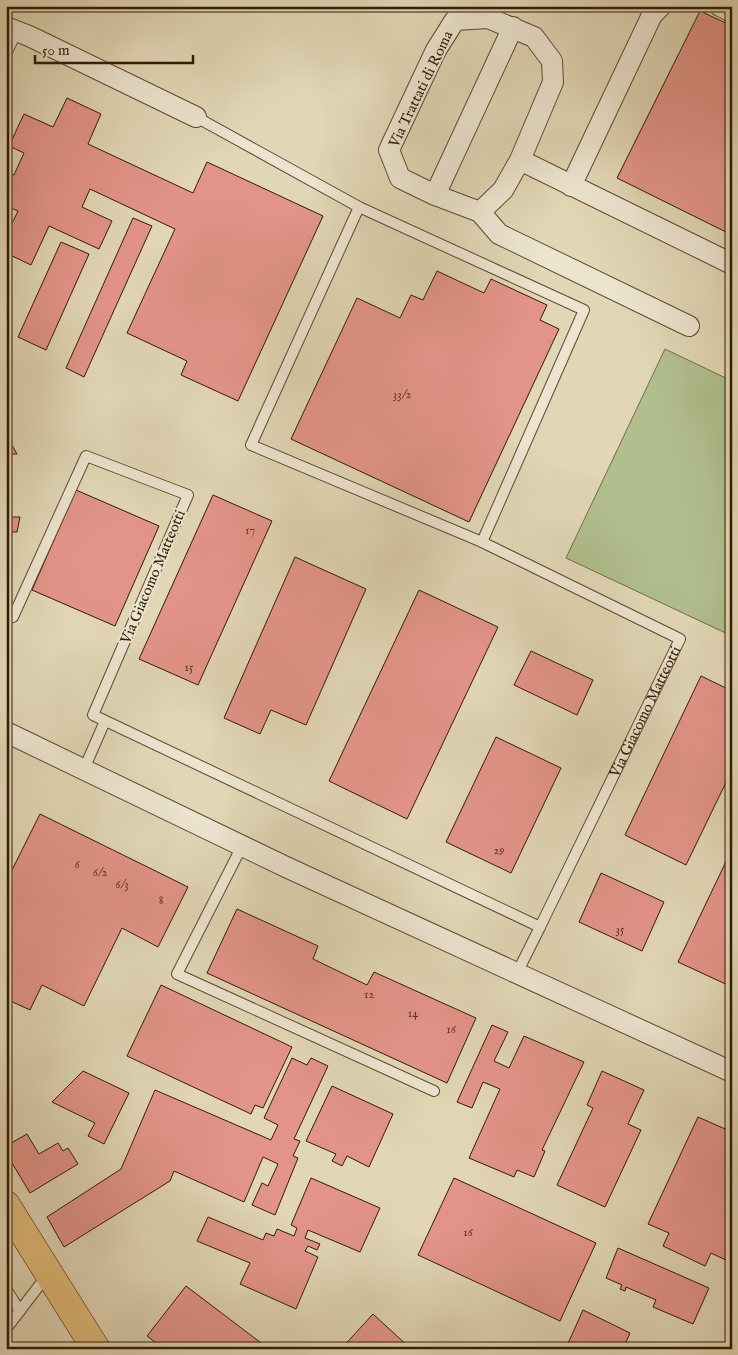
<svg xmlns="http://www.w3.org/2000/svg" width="738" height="1355" font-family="'IM FELL English',serif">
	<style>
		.green { fill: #b1be8e; stroke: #726c49 }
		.building { fill: #e39489; stroke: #321a04 }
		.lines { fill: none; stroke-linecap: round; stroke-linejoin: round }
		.service-casing { stroke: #5e4930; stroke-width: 12 }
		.minor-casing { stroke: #5e4930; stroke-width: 22 }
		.primary-casing { stroke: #321a04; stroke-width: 29 }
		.service { stroke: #ece4cf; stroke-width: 10 }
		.minor { stroke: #ece4cf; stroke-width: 20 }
		.primary { stroke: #e0bb7a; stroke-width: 28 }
		.labels { text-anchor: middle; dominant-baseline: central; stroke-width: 4; stroke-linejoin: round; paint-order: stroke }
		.number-label { font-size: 12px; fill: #5e3825 }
		.street-label { font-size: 15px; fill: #321a04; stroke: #ece4cf }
	</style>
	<rect width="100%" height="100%" fill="#e1d6b5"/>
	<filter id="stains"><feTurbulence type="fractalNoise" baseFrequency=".004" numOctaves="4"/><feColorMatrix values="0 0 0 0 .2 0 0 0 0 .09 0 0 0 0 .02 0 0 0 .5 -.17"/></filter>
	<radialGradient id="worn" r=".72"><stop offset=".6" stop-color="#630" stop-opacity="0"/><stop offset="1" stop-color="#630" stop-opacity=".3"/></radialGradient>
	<path class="green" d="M665 349 732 381V636L566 558Z"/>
	<path class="building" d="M700 11 732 26V235L617 178Z
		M67 98 101 114 88 144 193 193 207 162 323 216 238 401 181 375 187 361 127 333 175 229 90 189 82 207 112 221 99 249 49 226 31 265 6 253V236L18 211 6 206V172L14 175 24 153 9 146 24 114 53 127Z
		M133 218 152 226 84 377 66 368Z
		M61 242 89 254 46 350 18 337Z
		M437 271 484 293 491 279 547 305 540 320 559 329 469 522 291 439 357 298 400 318 411 295 423 300Z
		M6 440H9L17 454H6Z
		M76 490 159 526 115 626 32 590Z
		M213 495 272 521 198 685 139 659Z
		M6 517H20L17 532H6Z
		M295 557 366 589 306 725 271 710 260 734 224 718Z
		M419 590 498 627 407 819 329 781Z
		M531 651 593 680 577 715 514 685Z
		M701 676 732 691V770L686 865 625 835Z
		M496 737 561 768 511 873 446 842Z
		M40 814 188 887 158 947 122 928 84 1006 42 985 30 1010 6 999V882Z
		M732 849V987L678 962Z
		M601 873 664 902 642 951 579 922Z
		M237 909 318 946 313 959 367 985 374 972 476 1018 447 1083 207 973Z
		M161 985 292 1047 263 1108 255 1105 251 1114 127 1056Z
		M492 1025 508 1032 494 1061 509 1068 524 1036 584 1062 542 1150 545 1151 534 1177 517 1170 514 1177 469 1158 500 1089 483 1082 472 1108 457 1102Z
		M292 1058 307 1065 311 1058 328 1066 294 1139 300 1141 293 1156 298 1158 275 1215 252 1205 262 1183 268 1186 278 1164 263 1157 244 1202 174 1171 170 1181 64 1247 47 1217 121 1169 155 1090 271 1140 278 1125 264 1118Z
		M83 1071 129 1093 104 1144 88 1136 95 1123 52 1102Z
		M602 1071 644 1090 628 1124 641 1130 605 1207 557 1185 593 1108 587 1105Z
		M332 1086 393 1114 369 1167 347 1156 342 1166 332 1161 336 1154 306 1141Z
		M698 1117 732 1132V1263L711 1253 705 1266 663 1246 669 1233 648 1224Z
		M27 1134 39 1154 58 1143 63 1151 68 1148 78 1164 30 1193 6 1153V1146Z
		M311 1178 380 1208 360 1252 308 1230 305 1238 320 1244 317 1250 308 1246 305 1251 318 1257 296 1309 240 1284 250 1263 197 1241 208 1217 263 1240 266 1233 274 1236 277 1229 294 1236 297 1228 291 1225Z
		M454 1178 596 1243 560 1321 418 1255Z
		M618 1248 709 1288 693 1324 653 1307 656 1300 626 1287 625 1291 620 1289 622 1285 606 1278Z
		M186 1286 269 1349H164L147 1336Z
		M583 1310 630 1333 623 1349 566 1348Z
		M373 1314 411 1349H341Z"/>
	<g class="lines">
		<defs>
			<g id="service">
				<path d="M6 54 17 31"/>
				<path d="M196 117 359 207 251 445 482 542 584 310 359 207"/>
				<path id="s1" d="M13 617 86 456 188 495 93 715 540 927 680 639 482 542"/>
				<path d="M84 769 105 721"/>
				<path d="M242 846 177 974 434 1091"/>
				<path d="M517 973 540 927"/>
				<path d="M6 1108 7 1107"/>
				<path d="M6 1289 20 1311"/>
				<path d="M6 1329 48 1274"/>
			</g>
			<path id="minor" d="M720 6 732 12
				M488 18 534 37 552 61 553 82 520 160 503 190 480 212 435 195 400 178 389 150 436 50 455 20Z
				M6 27 29 36 196 117
				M520 160 732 264
				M571 186 652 15 661 6
				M435 195 513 27
				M480 212 499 234 689 326
				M6 732 286 867 732 1072"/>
			<path id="primary" d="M6 1205 96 1349"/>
		</defs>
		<use href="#service" class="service-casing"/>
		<use href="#minor" class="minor-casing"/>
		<use href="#primary" class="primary-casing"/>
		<use href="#service" class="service"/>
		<use href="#minor" class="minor"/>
		<use href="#primary" class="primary"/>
	</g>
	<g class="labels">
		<g class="number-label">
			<text x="402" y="394">33/2</text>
			<text x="250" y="530">17</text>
			<text x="189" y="667">15</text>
			<text x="499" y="850">29</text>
			<text x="77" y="864">6</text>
			<text x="100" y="872">6/2</text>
			<text x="122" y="884">6/3</text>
			<text x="161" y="900">8</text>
			<text x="620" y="929">35</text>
			<text x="369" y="994">12</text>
			<text x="413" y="1013">14</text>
			<text x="451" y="1029">16</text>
			<text x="468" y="1232">16</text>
		</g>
		<g class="street-label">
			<text transform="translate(421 89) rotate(-64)">Via Trattati di Roma</text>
			<text transform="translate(153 577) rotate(-67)">Via Giacomo Matteotti</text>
			<text stroke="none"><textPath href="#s1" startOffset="1260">Via Giacomo Matteotti</textPath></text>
		</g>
	</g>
	<rect width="738" height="1355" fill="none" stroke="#e1d6b5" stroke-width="25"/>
	<rect x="8" y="8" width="723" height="1340" fill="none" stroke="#321a04" stroke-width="2.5"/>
	<rect x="12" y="12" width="713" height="1330" fill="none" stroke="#321a04"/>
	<path d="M35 55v8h158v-8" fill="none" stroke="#321a04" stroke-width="2.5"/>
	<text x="42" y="55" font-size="15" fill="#321a04" stroke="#ece4cf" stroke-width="4" paint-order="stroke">50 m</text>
	<rect width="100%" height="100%" filter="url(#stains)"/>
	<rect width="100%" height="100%" fill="url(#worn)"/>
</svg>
